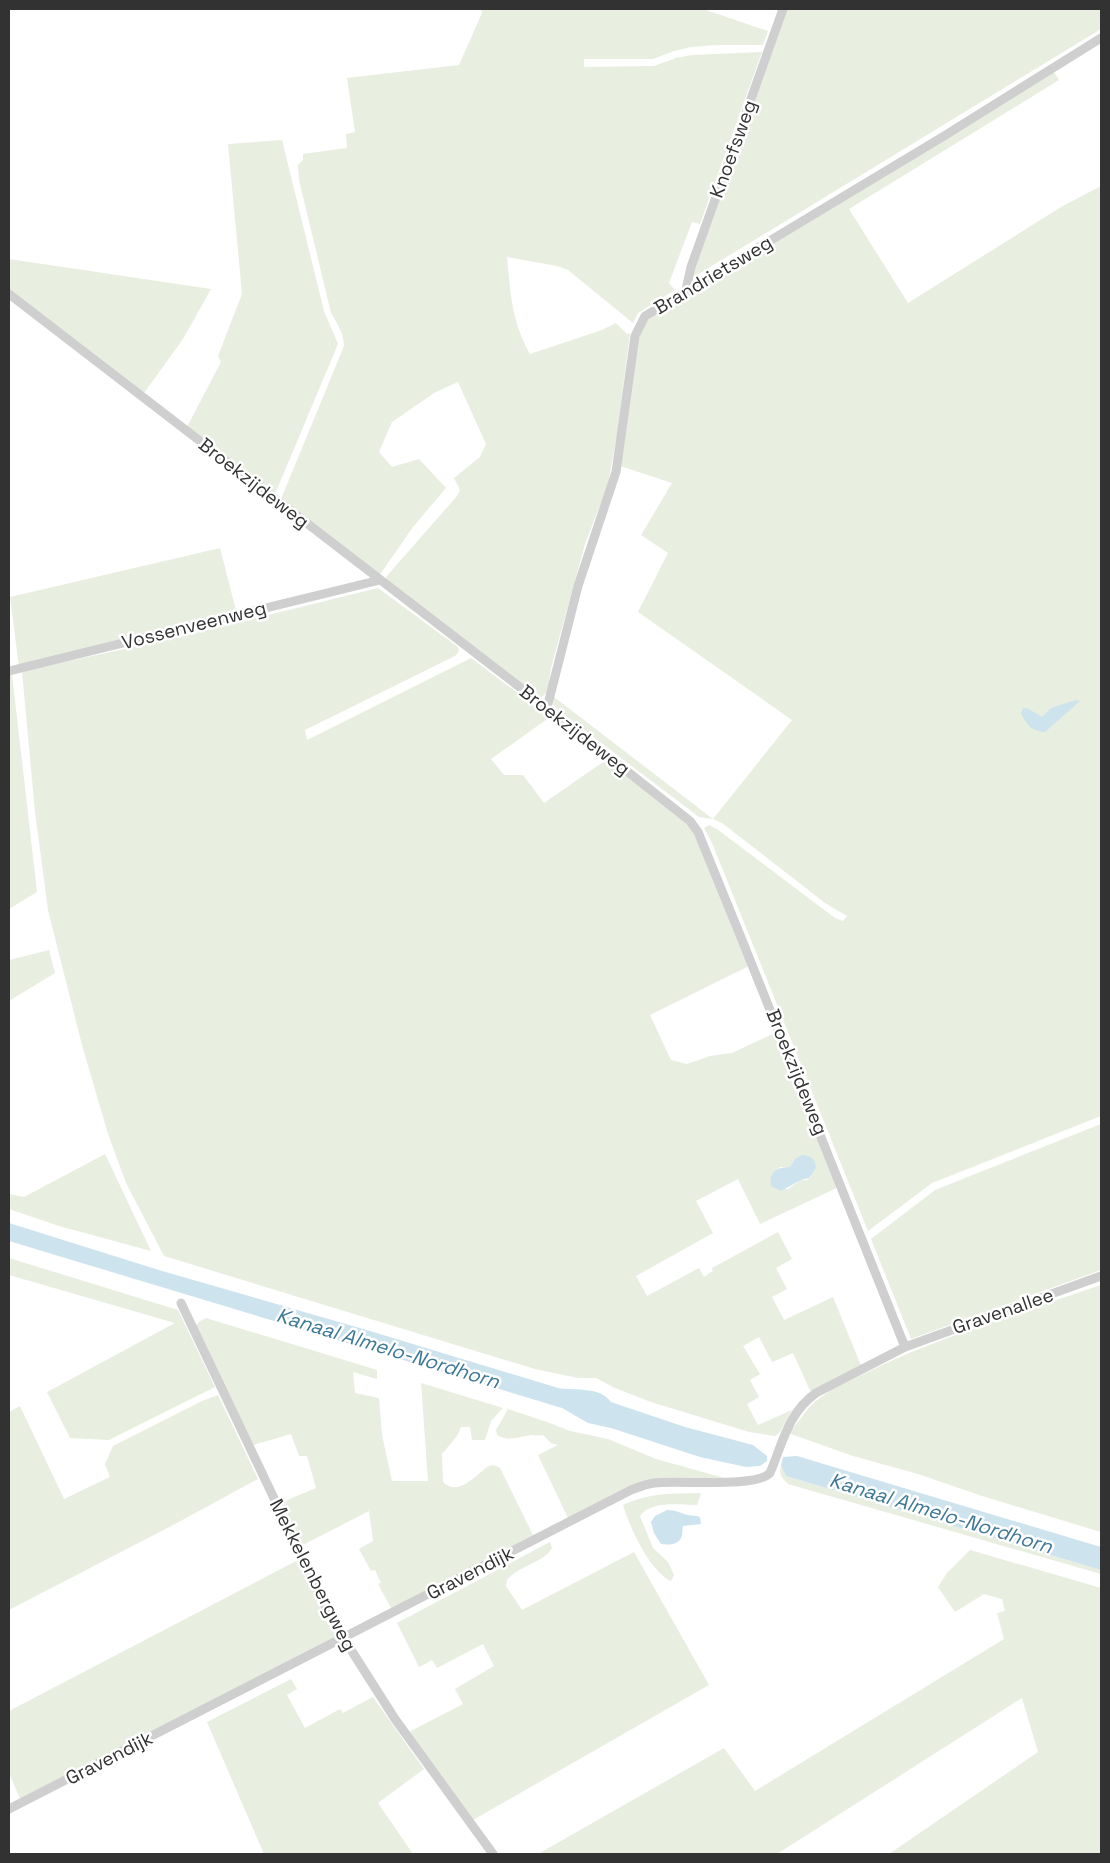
<svg xmlns="http://www.w3.org/2000/svg" width="1110" height="1863" font-family="'Space Grotesk',sans-serif">
	<style>
		.green { fill: #e8eee0; fill-rule: evenodd }
		.water { fill: #cde3ee }
		.lines { fill: none; stroke-linecap: round; stroke-linejoin: round }
		.minor { stroke: #cfcfcf; stroke-width: 9 }
		.labels { text-anchor: middle; dominant-baseline: central; stroke-width: 5; stroke-linejoin: round; paint-order: stroke }
		.street-label { font-size: 19px; fill: #323232; stroke: #fff }
		.water-label { font-size: 20px; font-style: italic; fill: #3d7896; stroke: #fff }
	</style>
	<rect width="100%" height="100%" fill="#fff"/>
	<path class="green" d="M481 9H703L768 31 763 45H716L691 47 674 51 653 59H584V67L654 66 676 58 692 55 762 52 700 224 692 222 669 283 675 290 638 313 633 323 568 270 557 266 507 257C511 296 511 319 530 354L602 330 616 323 627 334 630 333 617 434 608 484 585 544 551 668 548 691 541 698 387 580 386 577 457 496 460 490 454 478 480 457 486 444 458 382 434 393 392 422 379 452 392 467 419 459 446 488 413 527 381 573 377 575 281 499 344 346C344 334 337 323 331 313L299 180 298 165 303 160V154L347 148 346 134 355 132 347 78 459 65 482 13Z
		M786 9H1101V29L692 278V275Z
		M1054 72 1059 80 849 209 908 303 1061 207 1101 186V1116L932 1183 868 1231 712 843 704 828 709 825 717 829 835 918 843 921 847 916 825 903 722 823 713 819 699 817 559 711 553 705 554 697 713 819 792 720 638 612 668 553 641 535 672 483 620 466 635 351 645 319Z
		M282 140 324 311 338 344 275 494 187 427 221 362 218 356 242 294 228 144Z
		M9 259 211 289 183 339 144 393 9 289Z
		M220 548 237 614 19 667 10 597Z
		M378 588 458 647 459 651 455 656 305 730 307 740 471 658 550 717 491 759 504 775H523L544 803 606 760 683 819 704 848 751 965 650 1015 671 1060 687 1064 710 1056 732 1053 777 1032 839 1187 760 1224 738 1179 696 1201 713 1233 636 1276 647 1296 699 1268 704 1277 713 1271 712 1268 778 1232 792 1259 776 1268 787 1289 772 1297 784 1320 833 1297 862 1368 812 1395 793 1353 772 1362 759 1337 743 1346 760 1374 750 1380 759 1397 747 1404 758 1425 792 1410 780 1432 775 1436 749 1432 651 1402 615 1388 596 1378H578L535 1369 164 1256 126 1183 108 1134 82 1045 48 910 35 812 22 671 171 639ZM795 1159 811 1176 807 1180H801L788 1189 771 1186 772 1174 780 1167H790Z
		M9 674H12L37 892 9 909Z
		M49 950 55 973 9 1001V960Z
		M1101 1124V1270L911 1339 871 1239 935 1190Z
		M105 1154 151 1251 59 1226 9 1209V1194L24 1197Z
		M9 1258 178 1310 215 1387 109 1440 70 1438 47 1392 175 1323 9 1275Z
		M1101 1285V1532L982 1496 918 1474 853 1456 788 1433C799 1423 805 1410 816 1401 833 1387 856 1378 876 1368 948 1334 1026 1311 1101 1285Z
		M206 1318 377 1370V1379L353 1372 355 1393 379 1398 382 1435 392 1481H428L421 1383 503 1408 491 1421 485 1440H472L470 1427H461L457 1436 442 1454 443 1482C461 1500 482 1466 492 1465 495 1465 498 1467 500 1468L533 1535 392 1610 378 1584 381 1583 375 1570 371 1571 359 1549 373 1541 369 1511 299 1547 278 1504 316 1488 307 1456H299L291 1434 250 1446 194 1328 200 1321Z
		M218 1395 258 1479 175 1524 9 1610V1412L20 1406 64 1499 110 1477 105 1464 113 1446 202 1401Z
		M508 1409 547 1422 570 1431 608 1439 656 1459 728 1479 628 1487 568 1518 538 1455 558 1445 551 1443 543 1435C539 1436 535 1435 531 1435 519 1437 508 1442 497 1435L496 1430Z
		M781 1465 786 1476 1101 1570V1574L788 1484C781 1477 779 1475 781 1465Z
		M701 1493 697 1505C680 1505 651 1500 640 1516L653 1548 668 1562 674 1575 671 1581C650 1572 629 1526 623 1505 651 1492 671 1494 701 1493Z
		M550 1542 552 1548C545 1562 518 1566 507 1580L506 1586 522 1610 634 1552 709 1685 473 1820 409 1732 463 1704 455 1689 494 1666 483 1644 437 1668 432 1660 419 1667 397 1623Z
		M970 1550 1101 1588V1854H889L1038 1752 1022 1698 777 1854H538L724 1748 755 1791 1004 1639 997 1613 1005 1611 1002 1599 984 1594 955 1612 938 1587 947 1573Z
		M298 1560 337 1636 22 1803 9 1773V1711Z
		M291 1679 297 1689 287 1695 305 1728 340 1709 343 1713 373 1697 424 1769 378 1803 413 1854H264L207 1722Z"/>
	<path class="water" d="M1076 700 1080 701 1045 732C1033 732 1025 724 1021 713L1023 708H1027L1042 717 1051 708Z
		M802 1155C811 1156 815 1158 816 1168L809 1178 801 1180 781 1191 771 1186C768 1172 777 1167 790 1167L795 1159Z
		M9 1223 162 1271 370 1331 558 1388C575 1391 600 1386 611 1402L685 1427 753 1445 767 1456V1461L760 1466 746 1467 700 1457 611 1428 588 1423 562 1408 9 1241Z
		M797 1456 1101 1547V1570L786 1476 781 1465 783 1457Z
		M667 1510C675 1510 680 1513 688 1515 693 1516 696 1515 700 1517L701 1524 683 1526C682 1530 683 1535 681 1538 678 1545 667 1545 661 1544L654 1533 651 1522 655 1516Z"/>
	<g class="lines">
		<path class="minor" d="M686 290 691 267 783 9
			M9 294 547 708 690 821 698 832C768 1003 837 1174 905 1347
			M9 671 380 580
			M547 708 578 586 616 472 635 336 645 316 944 136 1101 38
			M181 1303 332 1620 395 1719 493 1854
			M9 1809 631 1490C639 1487 646 1484 654 1483 677 1480 757 1488 770 1473 783 1442 788 1413 816 1393L905 1347 1101 1276"/>
	</g>
	<g class="labels">
		<g class="street-label">
			<text transform="translate(733 149) rotate(-70)">Knoefsweg</text>
			<text transform="translate(713 275) rotate(-31)">Brandrietsweg</text>
			<text transform="translate(254 483) rotate(38)">Broekzijdeweg</text>
			<text transform="translate(194 625) rotate(-14)">Vossenveenweg</text>
			<text transform="translate(575 730) rotate(38)">Broekzijdeweg</text>
			<text transform="translate(797 1072) rotate(68)">Broekzijdeweg</text>
			<text transform="translate(1003 1311) rotate(-19)">Gravenallee</text>
			<text transform="translate(470 1573) rotate(-27)">Gravendijk</text>
			<text transform="translate(313 1575) rotate(63)">Mekkelenbergweg</text>
			<text transform="translate(109 1758) rotate(-27)">Gravendijk</text>
		</g>
		<g class="water-label">
			<text transform="translate(388 1348) rotate(17)">Kanaal Almelo-Nordhorn</text>
			<text transform="translate(941 1513) rotate(17)">Kanaal Almelo-Nordhorn</text>
		</g>
	</g>
	<rect width="1110" height="1863" fill="none" stroke="#323232" stroke-width="20"/>
</svg>
